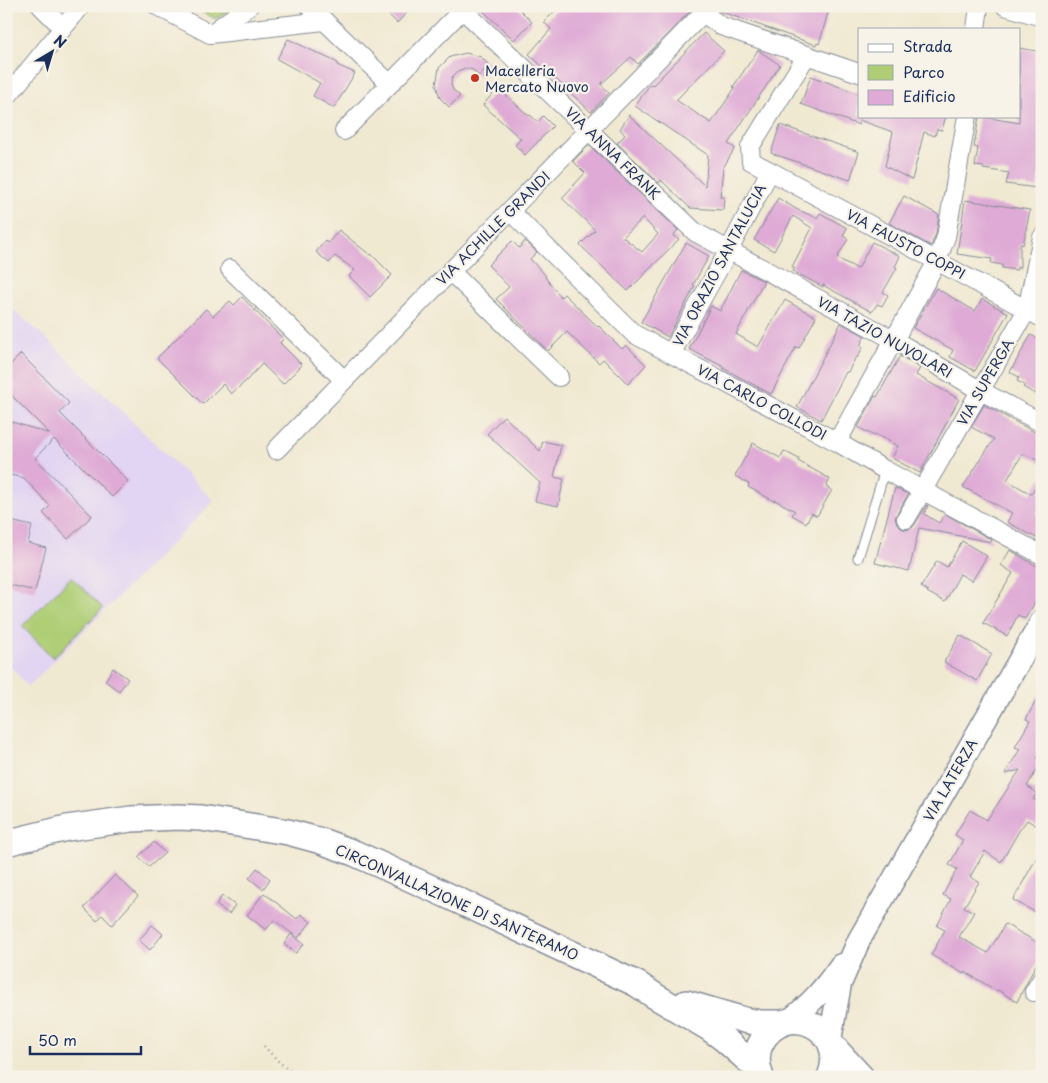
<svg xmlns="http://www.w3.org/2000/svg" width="1048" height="1083" font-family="'Playpen Sans',sans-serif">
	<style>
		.built { fill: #e2d4f3 }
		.green { fill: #aecd75; stroke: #647e6a }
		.building { fill: #dfabd6; fill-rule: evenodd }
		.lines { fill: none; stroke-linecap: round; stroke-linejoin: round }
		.service-casing { stroke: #868c98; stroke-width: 11 }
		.minor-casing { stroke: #868c98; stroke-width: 20 }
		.tertiary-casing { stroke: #868c98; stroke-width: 25 }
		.secondary-casing { stroke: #868c98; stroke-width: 28 }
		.path { stroke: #868c98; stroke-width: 2.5; stroke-dasharray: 1 4; stroke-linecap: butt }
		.service { stroke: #fff; stroke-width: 9 }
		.minor { stroke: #fff; stroke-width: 18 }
		.tertiary { stroke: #fff; stroke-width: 22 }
		.secondary { stroke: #fff; stroke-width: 25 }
		.poi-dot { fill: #c8321e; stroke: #f7f3e8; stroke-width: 2 }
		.labels { text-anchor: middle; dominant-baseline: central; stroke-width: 4.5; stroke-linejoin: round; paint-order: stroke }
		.poi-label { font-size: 14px; fill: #1b2f5e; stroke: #f7f3e8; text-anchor: start }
		.street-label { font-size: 14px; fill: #1b2f5e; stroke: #f7f3e8 }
	</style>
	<rect width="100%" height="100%" fill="#f7f3e8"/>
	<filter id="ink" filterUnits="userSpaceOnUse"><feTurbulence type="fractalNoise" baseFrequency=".02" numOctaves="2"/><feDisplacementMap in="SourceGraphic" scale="10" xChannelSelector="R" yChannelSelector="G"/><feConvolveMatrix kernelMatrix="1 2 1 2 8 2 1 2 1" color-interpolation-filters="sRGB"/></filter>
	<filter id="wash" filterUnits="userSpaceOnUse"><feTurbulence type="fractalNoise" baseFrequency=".0096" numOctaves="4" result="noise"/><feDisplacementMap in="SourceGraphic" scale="20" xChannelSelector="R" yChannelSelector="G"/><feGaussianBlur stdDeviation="1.12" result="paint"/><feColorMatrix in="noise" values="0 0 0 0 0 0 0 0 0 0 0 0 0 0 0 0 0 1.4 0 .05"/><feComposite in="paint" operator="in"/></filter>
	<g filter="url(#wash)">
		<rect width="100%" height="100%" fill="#f0e9d2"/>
		<path class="built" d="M6 304 43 335 214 501 28 687 6 661Z"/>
		<path class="green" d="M190 6H235L216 19Z
			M71 577 103 608 53 658 22 626Z"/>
		<g id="blocks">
			<path class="building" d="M380 6H413L397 23Z
				M478 6H516L532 22 514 40Z
				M560 6H695L638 64 631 57 601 84 609 93 591 112 529 54 551 29 544 22Z
				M720 6H830L819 44 817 43 816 45 719 11Z
				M704 33 724 51 676 100 711 123 735 88 733 87 758 50 780 65 728 144 735 148 723 168 720 197H724L723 210 690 208 661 180 659 183 617 143 625 135 620 129 629 115 705 186 708 155 635 106 650 84 653 85Z
				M288 39 338 63 337 65 355 73 334 108 313 96 320 83 277 59Z
				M1019 48 1042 52V167L1037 188 1006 184 1009 173 983 169 984 167 975 166 978 148 974 147 979 116 1019 123Z
				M466 53 481 57 489 65 479 76 473 70 465 68 458 71 452 77 451 84 453 90 460 96 449 107 440 98 436 85 439 68 450 57Z
				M811 76 859 94V116H946L942 130 937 129 935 136 924 132 912 180 885 166 893 132 859 120V125L801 104Z
				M498 88 529 116 530 115 538 122 543 116 553 126 525 155 515 145 521 139 483 105Z
				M780 125 859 152 850 180 771 153Z
				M589 145 678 230 673 236 679 239 628 291 580 245 595 230 562 198 585 173 573 161ZM643 218 658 234 642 252 623 237Z
				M904 196 939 215 936 234 931 246 889 223Z
				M778 198 796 209 817 218 820 213 847 228 843 236 848 239 837 258 858 269 872 242 900 256 895 267 897 268 883 292 888 295 882 306 877 304 872 312 823 285V287L793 271 795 268 792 267 812 228 793 216 774 251 754 240Z
				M965 200 1030 210 1023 245 1020 244V268L1017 267V270L1002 268V265L991 263 992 259 957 254Z
				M339 230 370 255 371 254 392 275 370 297 349 276 355 270 335 256 329 263 316 252 325 241 328 243Z
				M512 241 519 248 525 241 537 252 530 259 546 276 545 277 561 297 564 294 598 327 599 326 622 349 626 345 646 365 628 384 603 359 599 363 567 332 548 351 496 299 509 287 488 265Z
				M686 243 709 256 693 285 695 286 668 337 641 322Z
				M741 270 764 281 736 334 758 347 785 300 816 317 799 348 796 347 771 394 723 368 724 367 689 349 711 306 720 311Z
				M936 288 975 311 982 299 1008 313 975 371 950 357 953 350 913 328Z
				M242 297 283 339 280 343 302 365 283 384 262 364 246 381 231 394 223 384 203 404 157 358 206 309 213 316 230 301 234 305Z
				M841 323 865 336 860 346 863 347 857 358 856 357 848 372H846L821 420 797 407Z
				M1031 335 1042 341V395L1036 392 1035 394 1023 387 1025 385 1017 381 1019 377 1010 372Z
				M21 354 69 403 60 413 128 481 112 497 54 439 35 458 92 516 68 539 43 513 50 506 24 478 6 474V420L50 434 6 390V369Z
				M900 356 920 368 916 375 959 399 920 473 892 458 898 446 875 434 874 436 858 427 875 396 877 397Z
				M984 405 1042 436V463L1023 453 1007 480 1031 494 1042 476V504L1037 513 1042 516V541L1007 522 1012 513 963 487 994 439 971 427Z
				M504 416 540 451 543 441 561 445 554 477 564 479 558 506 535 501 540 483 487 434Z
				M753 443 780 458 784 451 799 459 798 461 830 479 826 487 832 490 817 516 812 513 806 523 792 515 795 511 775 500 774 501 748 487 749 484 735 476Z
				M895 488 908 494 897 514 895 518 897 524 901 528 906 530 912 528 915 524 927 505 928 506 924 514 939 523 945 514 992 540 991 542 919 528 909 571 875 563Z
				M6 520 32 526 28 543 46 548 35 591 6 584Z
				M962 541 987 556 972 581 960 574 945 602 927 592 928 591 921 587 937 561 947 567Z
				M1010 550 1042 569V591L1025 619 1018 615 1007 636 983 623 1013 573 1001 565Z
				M960 635 992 654 977 681 944 662Z
				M113 668 128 679 119 691 105 681Z
				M1042 690V751L1037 758 1042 761V764L1040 765 1027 786 1037 793 1033 799 1042 804V829L1027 820 1019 831 1001 862 985 851 970 877 979 882 964 907 974 912 959 937 988 953 1005 924 1042 945V953L1017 1002 998 990 997 991 965 972 964 974 931 955 945 930 937 926 951 899 943 895 957 869 949 865 963 840 955 835 970 810 987 820 1020 770 1005 774 1020 749 1015 747 1030 721 1026 719Z
				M154 842 165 853 149 867 138 857Z
				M1042 848V899L1035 912 1013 900Z
				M257 868 270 879 263 889 249 878Z
				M115 875 138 896 112 925 102 915 97 921 84 908Z
				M264 893 297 919 301 914 311 922 298 938 274 920 266 930 247 915Z
				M222 896 235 905 229 914 216 905Z
				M152 925 163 934 150 950 139 940Z
				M291 934 304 944 296 953 284 944Z"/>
		</g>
	</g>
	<g filter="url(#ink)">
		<use href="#blocks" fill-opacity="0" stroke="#868c98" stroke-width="1"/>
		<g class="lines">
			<defs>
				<path id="service" d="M858 558 885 470"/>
				<path id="minor" d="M41 6 63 28
					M157 6 210 34 324 21
					M309 6 390 84
					M459 6 695 232 894 340 981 391 1042 423
					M1005 6 1042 17
					M703 13 721 26 859 73
					M976 29 979 6
					M213 32 249 6
					M6 98 81 6
					M344 131 466 6
					M770 171 937 261 1042 318
					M510 211 634 334 837 442 885 470 1042 555
					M230 269 344 380
					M451 272 559 377
					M671 354 729 250 770 171 751 161 750 147 807 55
					M837 442 894 340 937 261 946 237 967 116
					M276 450 710 6
					M906 519 1027 310 1042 237
					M1034 992 1042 979"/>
				<path id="tertiary" d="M789 1021C812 1003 824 989 841 965
					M830 1040 840 984 859 940 1042 621"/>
				<path id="secondary" d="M6 843 67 828 131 819 178 817 201 818 288 832 321 841 354 853 440 892 637 984 655 996 709 1028 724 1039 759 1070
					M686 1003 744 1020 760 1023H783
					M831 1044 839 1053 861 1077
					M761 1077C757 1066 755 1054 761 1043 784 998 850 1027 830 1077"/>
			</defs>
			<use href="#service" class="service-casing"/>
			<use href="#minor" class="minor-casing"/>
			<use href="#tertiary" class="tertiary-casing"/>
			<use href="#secondary" class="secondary-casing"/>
			<path class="path" d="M264 1046 279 1062 298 1077"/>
			<use href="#service" class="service"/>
			<use href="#minor" class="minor"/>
			<use href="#tertiary" class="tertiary"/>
			<use href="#secondary" class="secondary"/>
		</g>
	</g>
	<circle class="poi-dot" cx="475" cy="78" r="5"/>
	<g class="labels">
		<g class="poi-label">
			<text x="485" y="70">Macelleria<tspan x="485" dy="16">Mercato Nuovo</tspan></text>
		</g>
		<g class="street-label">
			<text transform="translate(613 153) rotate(44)">VIA ANNA FRANK</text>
			<text transform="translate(493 228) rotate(-45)">VIA ACHILLE GRANDI</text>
			<text transform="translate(906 244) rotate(28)">VIA FAUSTO COPPI</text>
			<text transform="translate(719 265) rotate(-62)">VIA ORAZIO SANTALUCIA</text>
			<text transform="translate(885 337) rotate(29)">VIA TAZIO NUVOLARI</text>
			<text transform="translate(985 382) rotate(-60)">VIA SUPERGA</text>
			<text transform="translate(762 402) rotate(28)">VIA CARLO COLLODI</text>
			<text transform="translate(950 780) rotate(-60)">VIA LATERZA</text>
			<text transform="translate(457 902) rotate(24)">CIRCONVALLAZIONE DI SANTERAMO</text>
		</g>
	</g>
	<rect width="1048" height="1083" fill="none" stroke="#f7f3e8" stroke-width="25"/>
	<rect x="858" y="28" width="162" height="90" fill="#f7f3e8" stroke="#9fa5b1"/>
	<rect x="868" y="44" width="25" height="8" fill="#ffffff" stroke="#9fa5b1"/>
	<text x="903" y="52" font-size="15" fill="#1b2f5e">Strada</text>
	<rect x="868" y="65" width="25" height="15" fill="#aecd75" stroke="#9fa5b1"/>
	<text x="903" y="78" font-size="15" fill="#1b2f5e">Parco</text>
	<rect x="868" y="90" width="25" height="15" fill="#dfabd6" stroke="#9fa5b1"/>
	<text x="903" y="102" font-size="15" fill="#1b2f5e">Edificio</text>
	<g transform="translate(52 52) rotate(38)" stroke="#f7f3e8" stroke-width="4" paint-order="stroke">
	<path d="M0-4L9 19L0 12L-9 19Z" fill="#1b2f5e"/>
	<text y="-8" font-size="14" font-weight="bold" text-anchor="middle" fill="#1b2f5e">N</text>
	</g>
	<path d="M30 1046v8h111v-8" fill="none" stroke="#1b2f5e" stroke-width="2.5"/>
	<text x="38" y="1046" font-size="15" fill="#1b2f5e" stroke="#f7f3e8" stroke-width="4" paint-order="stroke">50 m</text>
</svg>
